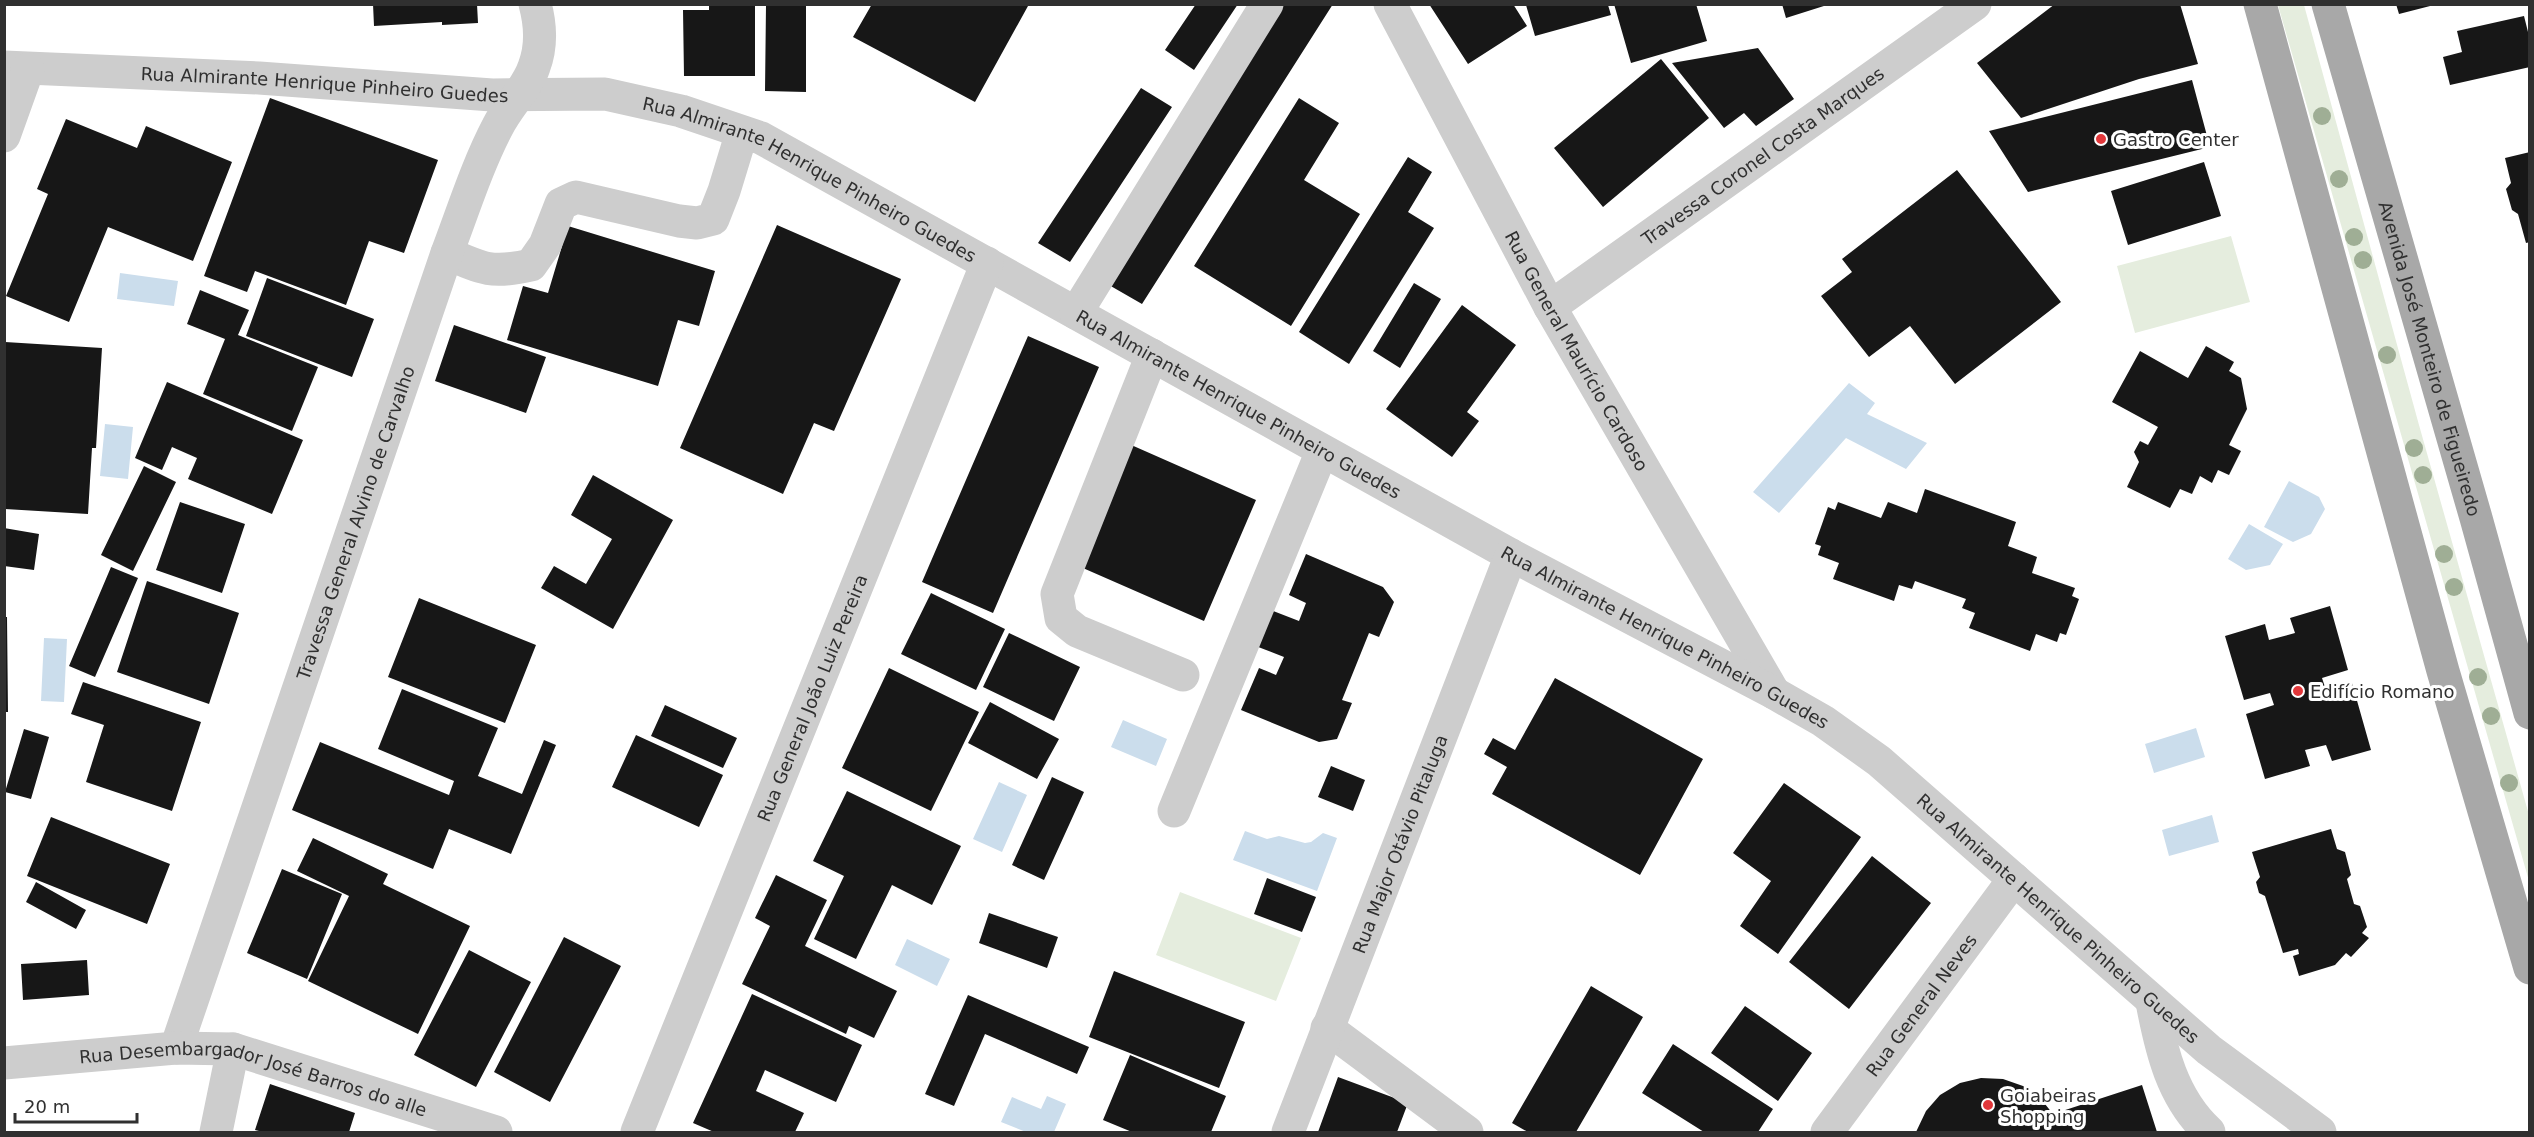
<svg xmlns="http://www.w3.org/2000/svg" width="2534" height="1137" font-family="'DejaVu Sans',sans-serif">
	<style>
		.green { fill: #e5edde }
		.water { fill: #cbddec }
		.building { fill: #171717 }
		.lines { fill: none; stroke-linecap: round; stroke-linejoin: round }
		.minor { stroke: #cdcdcd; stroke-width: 33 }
		.major { stroke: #a8a8a8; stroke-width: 33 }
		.tree { fill: #9fae95 }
		.poi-dot { fill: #e2373a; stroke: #fff; stroke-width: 2 }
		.labels { text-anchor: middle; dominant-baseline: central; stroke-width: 6; stroke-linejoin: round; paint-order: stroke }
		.street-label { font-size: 18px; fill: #303030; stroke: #fff }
		.poi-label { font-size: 18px; fill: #303030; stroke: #fff; text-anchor: start }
	</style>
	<rect width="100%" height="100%" fill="#fff"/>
	<path class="green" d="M2278 5H2304L2419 425 2529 815V881Z
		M2231 236 2250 302 2135 333 2117 266Z
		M1180 892 1301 938 1276 1001 1156 955Z"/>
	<path class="water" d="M120 273 178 281 174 306 117 299Z
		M1849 383 1875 403 1867 414 1927 443 1906 469 1846 438 1779 513 1753 492Z
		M105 424 133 427 128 479 100 476Z
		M2289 481 2319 497 2325 509 2311 534 2293 542 2264 527Z
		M2249 524 2283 544 2270 565 2246 570 2228 559Z
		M44 638 67 639 64 702 41 701Z
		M1123 720 1167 739 1156 766 1111 747Z
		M2196 728 2205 757 2154 773 2145 744Z
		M999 782 1027 795 1002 852 973 839Z
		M2212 815 2219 842 2169 856 2162 830Z
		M1245 831 1267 839 1279 836 1305 843 1311 842 1323 833 1337 838 1317 891 1233 860Z
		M907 939 950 959 937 986 895 965Z
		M1047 1096 1066 1104 1054 1132H1026L1001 1122 1012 1097 1041 1109Z"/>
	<path class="building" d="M373 4H477L478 23 442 25V22L374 26Z
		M709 4H755V76H684L683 10H709Z
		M872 4H1025L1028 6 975 102 853 37Z
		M1196 4H1238L1194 70 1165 50Z
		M1276 4H1333L1142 304 1102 281Z
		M1429 4H1513L1527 26 1468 64Z
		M1614 4H1696L1707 41 1631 63Z
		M1782 4H1827V5L1786 18Z
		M2055 4H2180L2198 64 2139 79 2021 118 1977 63Z
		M2396 4H2434V5L2399 14Z
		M766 5H806V92L765 91Z
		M1526 5H1608L1611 15 1535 36Z
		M2524 16 2530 40V67L2450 85 2443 57 2462 52 2457 31Z
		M1758 48 1794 99 1756 126 1744 113 1724 128 1672 63Z
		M1661 59 1709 118 1603 207 1554 148Z
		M2192 80 2210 147 2028 192 1989 131Z
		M1141 88 1172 107 1070 262 1038 243Z
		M270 98 438 160 404 253 369 241 346 305 255 271 247 292 204 276Z
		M1299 98 1339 123 1304 180 1360 214 1291 326 1194 266Z
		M66 119 137 148 146 126 232 162 193 261 108 227 69 322 6 296 48 194 37 189Z
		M2530 152V242L2526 243 2518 214 2512 210 2506 189 2511 183 2505 158Z
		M1408 157 1432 172 1408 212 1434 228 1349 364 1299 332Z
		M2204 162 2221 216 2128 245 2111 191Z
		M1957 170 2061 302 1955 384 1910 326 1869 357 1821 296 1852 272 1842 259Z
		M777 225 901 279 834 431 814 423 783 494 680 448Z
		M568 226 715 271 699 326 678 320 658 386 507 340 523 286 548 293Z
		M267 278 374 319 352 377 246 336Z
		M1414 283 1441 299 1400 368 1373 351Z
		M200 290 249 310 238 335 318 367 292 431 203 394 225 339 187 324Z
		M1462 305 1516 345 1467 412 1479 421 1452 457 1386 409Z
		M454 325 546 357 526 413 435 381Z
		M1028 336 1099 367 993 613 922 582Z
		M5 342 102 348 96 448H92L88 514 5 509Z
		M2206 346 2234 362 2229 371 2241 378 2247 409 2229 445 2241 451 2229 475 2218 470 2212 483 2200 476 2192 494 2180 489 2170 508 2127 487 2139 462 2134 452 2140 441 2148 445 2158 427 2112 402 2140 351 2188 378Z
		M167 382 303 440 272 514 188 479 197 458 172 447 162 470 135 458Z
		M1129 444 1256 500 1204 621 1076 565Z
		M144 466 176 482 133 571 101 555Z
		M593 475 673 520 613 629 541 588 554 566 586 584 612 539 571 515Z
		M1925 489 2016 522 2008 546 2037 557 2032 573 2075 588 2072 596 2079 599 2066 635 2060 633 2057 642 2036 634 2030 651 1969 628 1975 613 1962 608 1966 599 1915 581 1912 589 1899 585 1894 601 1833 579 1839 563 1818 555 1821 546 1815 544 1828 507 1835 510 1838 502 1881 518 1888 502 1917 513Z
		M180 502 245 524 222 593 156 570Z
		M4 528 39 534 34 570 4 566Z
		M1306 554 1383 587 1394 602 1379 637 1369 633 1342 700 1352 703 1337 739 1319 742 1241 710 1259 668 1276 675 1284 657 1253 645 1268 609 1299 621 1306 603 1289 595Z
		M111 567 138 578 95 677 69 666Z
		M147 581 239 613 209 704 117 672Z
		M931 593 1005 629 976 690 901 654Z
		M419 598 536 645 505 723 388 677Z
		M2330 606 2348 670 2322 678 2326 690 2352 683 2371 750 2332 761 2326 745 2305 750 2310 766 2265 779 2246 714 2274 705 2270 693 2244 700 2225 636 2265 624 2269 640 2295 633 2290 618Z
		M4 617H7L8 712H4Z
		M1009 633 1080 667 1054 721 983 687Z
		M889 668 979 712 931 811 842 768Z
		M1555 678 1703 759 1640 875 1492 794 1507 767 1484 754 1493 738 1515 750Z
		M83 682 201 722 172 811 86 782 104 725 71 714Z
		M402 689 498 728 478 776 522 794 544 740 556 745 511 854 449 829 433 869 292 810 320 742 449 795 454 781 378 749Z
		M990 702 1059 739 1037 779 968 743Z
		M665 705 737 738 723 768 651 736Z
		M24 729 49 737 31 799 5 792Z
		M636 735 723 775 699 827 612 787Z
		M1331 766 1365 780 1353 811 1318 797Z
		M1052 777 1084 792 1044 880 1012 865Z
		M1784 783 1861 837 1778 954 1740 926 1771 881 1733 853Z
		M847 791 961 846 932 905 892 885 856 959 814 939 844 876 813 861Z
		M51 817 170 864 147 924 27 876Z
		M2331 829 2337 849 2345 852 2351 875 2347 879 2354 904 2360 906 2367 927 2362 933 2369 938 2351 957 2346 953 2335 965 2299 976 2293 956 2299 954 2298 949 2283 953 2265 896 2259 893 2256 882 2260 877 2252 852Z
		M313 838 388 874 383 884 470 926 418 1034 308 981 349 896 297 871Z
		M1872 856 1931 903 1849 1009 1789 962Z
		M282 869 342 894 307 979 247 953Z
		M776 875 827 900 805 946 897 991 874 1038 849 1026 846 1034 742 984 770 926 755 918Z
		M1267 878 1316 897 1302 932 1254 914Z
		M36 882 86 910 76 929 26 902Z
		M989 913 1058 937 1047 968 979 943Z
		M564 937 621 966 550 1102 494 1072Z
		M469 950 531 982 476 1087 414 1055Z
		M87 960 89 995 23 1000 21 964Z
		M1114 971 1245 1022 1219 1088 1089 1037Z
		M1591 986 1643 1017 1576 1132H1528L1512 1123Z
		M752 994 862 1045 836 1102 765 1070 756 1091 804 1113 795 1132H714L693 1123Z
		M968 995 1089 1047 1077 1074 985 1034 954 1106 925 1094Z
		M1745 1006 1812 1053 1778 1101 1711 1053Z
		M1673 1044 1773 1109 1758 1132H1704L1642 1093Z
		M1130 1055 1226 1096 1211 1132H1132L1103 1120Z
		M1338 1077 1408 1103 1397 1132H1318Z
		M1981 1078 2003 1079 2023 1086 2041 1099 2053 1114 2142 1085 2157 1132H1916L1926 1111 1940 1095 1960 1083Z
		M270 1084 355 1113 349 1132H263L255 1130Z"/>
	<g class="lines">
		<g class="minor">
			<path id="s1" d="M1390 4 1550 307 1774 693"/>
			<path id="s2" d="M4 67 259 78 492 95 605 94 681 111 761 138 1511 555 1774 693 1823 721 1879 761 2209 1050 2320 1132"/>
			<path d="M4 136 28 69"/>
			<path d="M447 253C482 269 492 274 531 265L545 245 561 204 576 197 679 221 697 223 713 219 724 191 742 132"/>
			<path id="s3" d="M1550 307 1975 4"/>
			<path d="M1076 313 1267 4"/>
			<path d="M1152 355 1057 594 1061 618 1077 631 1183 675"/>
			<path d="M1174 811 1322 451"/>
			<path d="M2152 1002C2161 1050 2172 1098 2209 1132"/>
			<path d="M1327 1028 1467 1132"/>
			<path id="s4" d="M176 1048 447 253C463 211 477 166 498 126 508 106 527 88 534 67 542 46 541 26 535 4"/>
			<path id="s5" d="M4 1063 176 1048 233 1049 496 1132"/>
			<path d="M216 1132 233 1049"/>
			<path id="s6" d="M637 1132 987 263"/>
			<path id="s7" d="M1288 1132 1511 555"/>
			<path id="s8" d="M1827 1132 2014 879"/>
		</g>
		<g class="major">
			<path d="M2260 4 2443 671 2530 968"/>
			<path id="s9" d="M2328 4 2476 518 2530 713"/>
		</g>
	</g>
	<g class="tree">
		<circle cx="2322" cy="116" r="9"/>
		<circle cx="2339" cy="179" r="9"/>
		<circle cx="2354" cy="237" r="9"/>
		<circle cx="2363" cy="260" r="9"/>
		<circle cx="2387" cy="355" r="9"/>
		<circle cx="2414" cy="448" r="9"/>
		<circle cx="2423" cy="475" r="9"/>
		<circle cx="2444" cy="554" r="9"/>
		<circle cx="2454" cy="587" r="9"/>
		<circle cx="2478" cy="677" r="9"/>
		<circle cx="2491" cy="716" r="9"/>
		<circle cx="2509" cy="783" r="9"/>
	</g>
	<g class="poi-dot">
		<circle cx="2101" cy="139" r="6"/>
		<circle cx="2298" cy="691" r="6"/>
		<circle cx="1988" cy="1105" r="6"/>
	</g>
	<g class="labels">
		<g class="street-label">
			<text stroke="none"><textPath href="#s2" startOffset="321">Rua Almirante Henrique Pinheiro Guedes</textPath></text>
			<text stroke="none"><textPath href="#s3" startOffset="261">Travessa Coronel Costa Marques</textPath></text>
			<text stroke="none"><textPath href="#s2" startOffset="825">Rua Almirante Henrique Pinheiro Guedes</textPath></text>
			<text stroke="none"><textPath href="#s1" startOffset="394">Rua General Maurício Cardoso</textPath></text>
			<text stroke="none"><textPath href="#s9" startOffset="369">Avenida José Monteiro de Figueiredo</textPath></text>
			<text stroke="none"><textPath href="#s2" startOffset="1311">Rua Almirante Henrique Pinheiro Guedes</textPath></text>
			<text stroke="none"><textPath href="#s4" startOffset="555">Travessa General Alvino de Carvalho</textPath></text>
			<text stroke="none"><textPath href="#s2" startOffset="1797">Rua Almirante Henrique Pinheiro Guedes</textPath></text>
			<text stroke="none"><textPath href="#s6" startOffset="468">Rua General João Luiz Pereira</textPath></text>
			<text stroke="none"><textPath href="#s7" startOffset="309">Rua Major Otávio Pitaluga</textPath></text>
			<text stroke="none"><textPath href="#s2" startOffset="2283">Rua Almirante Henrique Pinheiro Guedes</textPath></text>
			<text stroke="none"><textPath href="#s8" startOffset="158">Rua General Neves</textPath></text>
			<text stroke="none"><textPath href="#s5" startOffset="254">Rua Desembargador José Barros do alle</textPath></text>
		</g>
		<g class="poi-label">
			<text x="2113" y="139">Gastro Center</text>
			<text x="2310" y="691">Edifício Romano</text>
			<text x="2000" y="1095">Goiabeiras<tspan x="2000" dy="21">Shopping</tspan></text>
		</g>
	</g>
	<rect width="2534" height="1137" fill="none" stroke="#303030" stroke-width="12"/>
	<path d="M15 1113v9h122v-9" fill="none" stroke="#303030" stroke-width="3"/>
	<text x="24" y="1113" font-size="18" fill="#303030" stroke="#ffffff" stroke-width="4.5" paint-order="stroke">20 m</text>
</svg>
